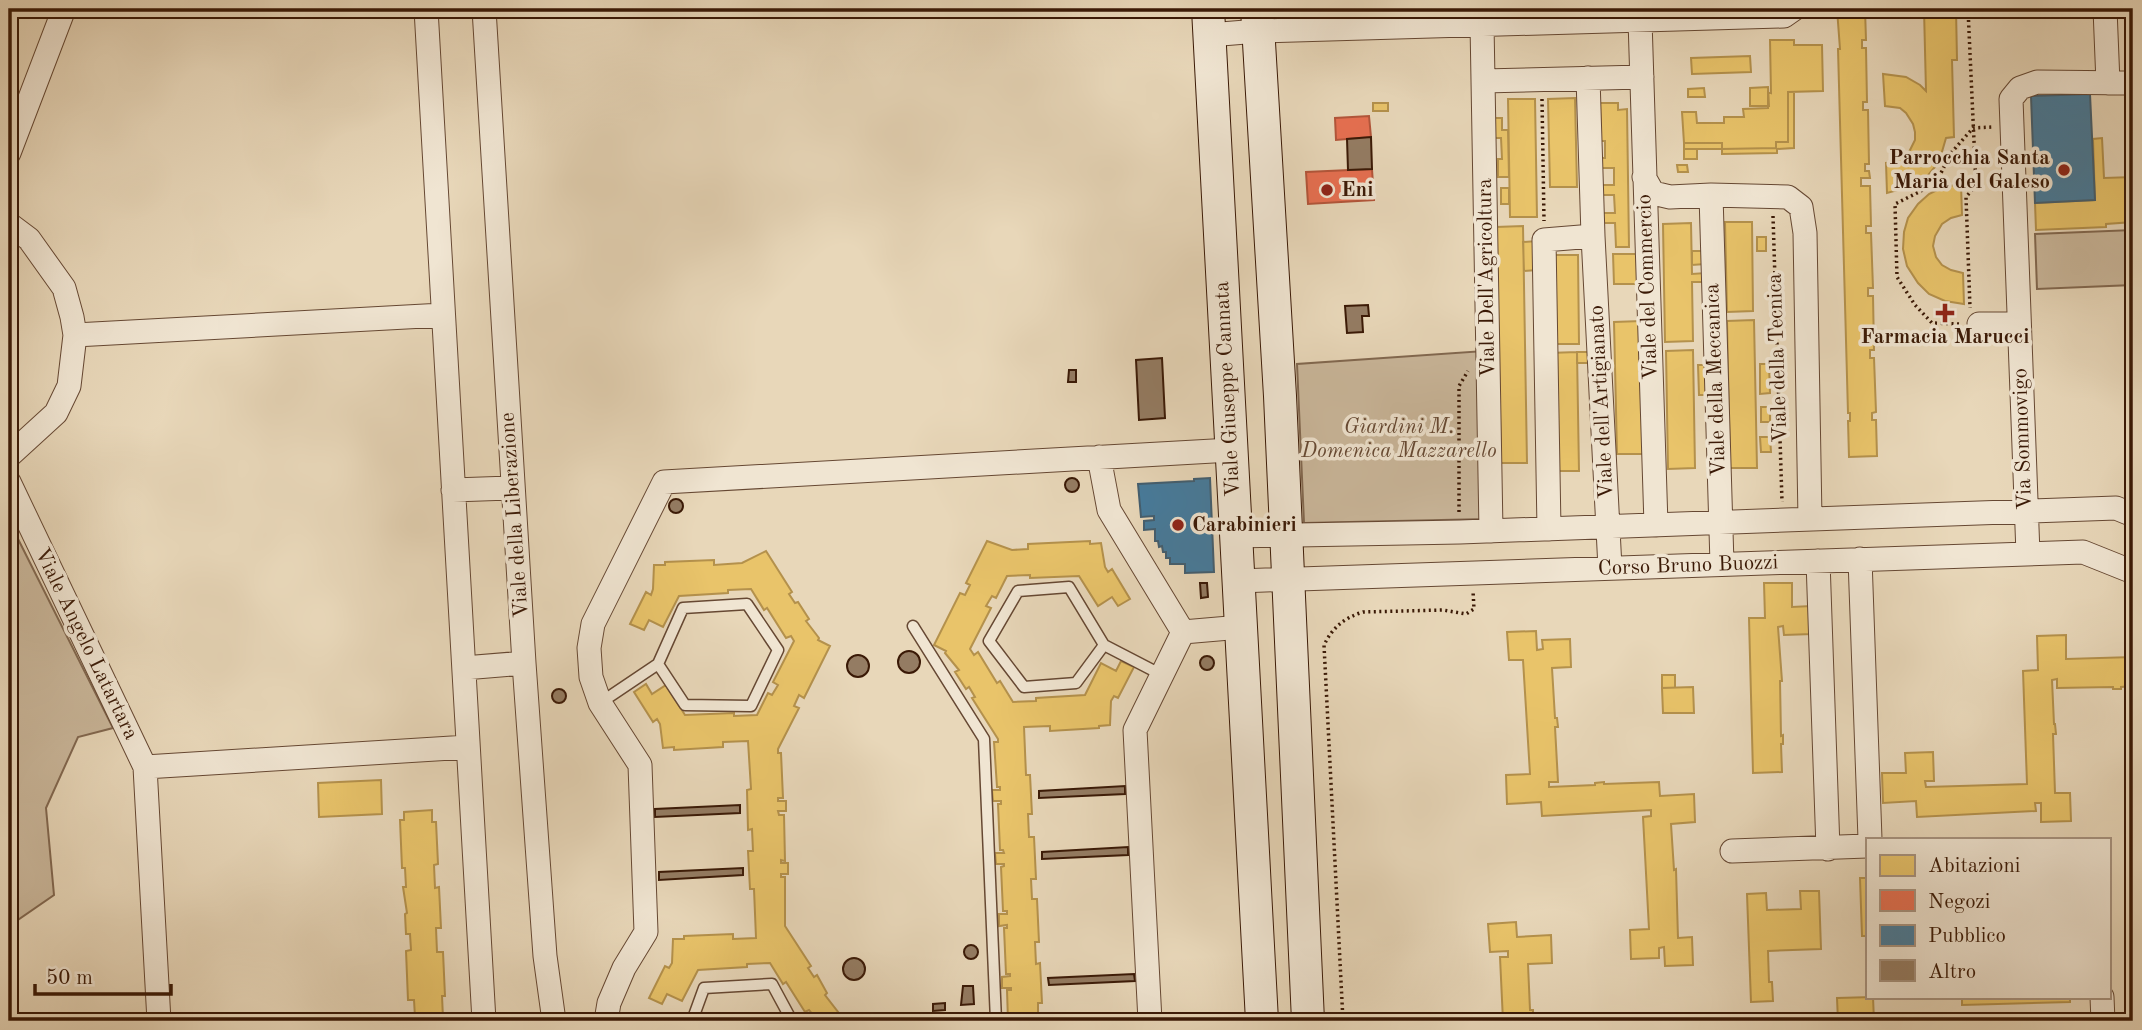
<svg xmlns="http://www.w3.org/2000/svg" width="2142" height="1030" font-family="'Old Standard TT',serif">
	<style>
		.green { fill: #cab79b; stroke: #826850; stroke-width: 2 }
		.homes { fill: #e9c46a; stroke: #b4914c; stroke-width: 2 }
		.shops { fill: #e76f51; stroke: #b3553a; stroke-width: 2 }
		.public { fill: #457b9d; stroke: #425e70; stroke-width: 2 }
		.building { fill: #947c63; stroke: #3a1906; stroke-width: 2 }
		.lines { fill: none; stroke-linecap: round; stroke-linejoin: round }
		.lane-casing { stroke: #664833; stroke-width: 13 }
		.street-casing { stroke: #664833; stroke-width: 25 }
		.secondary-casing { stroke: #3a1906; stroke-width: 34 }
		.path { stroke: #3a1906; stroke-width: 3.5; stroke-dasharray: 2 3.5; stroke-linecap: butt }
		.lane { stroke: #f0e5d2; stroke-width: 10 }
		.street { stroke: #f0e5d2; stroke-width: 23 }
		.secondary { stroke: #f0e5d2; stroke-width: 32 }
		.poi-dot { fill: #8f2418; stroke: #f0e5d2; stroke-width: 2.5 }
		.labels { text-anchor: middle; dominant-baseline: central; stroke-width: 7; stroke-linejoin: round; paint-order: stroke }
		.poi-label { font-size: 21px; font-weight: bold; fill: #3a1906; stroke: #f0e5d2; text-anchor: start }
		.street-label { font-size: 21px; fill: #3a1906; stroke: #f0e5d2 }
		.park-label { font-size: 21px; font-style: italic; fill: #654833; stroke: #f0e5d2 }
	</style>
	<rect width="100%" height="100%" fill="#e8d7b9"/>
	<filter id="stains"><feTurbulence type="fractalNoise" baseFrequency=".00286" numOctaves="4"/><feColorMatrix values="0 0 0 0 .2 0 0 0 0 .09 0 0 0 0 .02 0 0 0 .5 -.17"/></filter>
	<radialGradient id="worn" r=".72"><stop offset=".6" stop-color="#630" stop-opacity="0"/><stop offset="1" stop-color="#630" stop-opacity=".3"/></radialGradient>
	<path class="green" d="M2133 230V285L2037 289 2035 234Z
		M1484 351 1487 519 1304 523 1297 364Z
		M9 521 113 728 78 737 46 808 54 895 9 926Z"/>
	<path class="homes" d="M1837 9H1865L1866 40H1862V48H1866L1867 102H1863V110H1868L1869 164H1865V171H1869L1870 178H1861V186H1870L1871 226H1866V233H1871L1873 288H1868V296H1873L1874 350H1870V358H1874L1876 412 1872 413V420H1876L1877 456 1849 457 1848 421H1850V413H1848L1838 49H1840Z
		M1924 9H1956L1957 60H1952L1954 137 1946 138 1939 162 1925 179 1916 185 1887 193 1886 163 1895 162 1909 152 1915 140V132L1913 124 1906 113 1900 108 1885 106 1883 74 1906 77 1920 85 1926 91Z
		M1770 40H1794V45H1822L1823 91 1788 92V142H1776V148L1722 149V143H1684L1682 112H1696L1697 123H1724V117H1744L1743 109 1768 108V92L1771 93Z
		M1750 56 1751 72 1692 74 1691 58Z
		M1768 87 1769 106H1750V88Z
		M1704 88 1705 97H1688V89Z
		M1788 92H1794V148L1777 149V153L1722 154V149L1776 148V142H1788Z
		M1575 98 1577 187H1550L1548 99Z
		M1508 99H1535L1537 217H1510Z
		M1373 103H1388V111H1373Z
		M1600 103H1618V110L1627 109 1629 247H1616L1615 223H1603V213H1615L1614 195H1602V185H1614V168H1601V158H1605V141H1601Z
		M1494 118H1502V130H1508L1509 177H1498V159H1502L1501 138H1494Z
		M2102 138 2104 178 2133 177V222L2106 224V227L2036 230 2035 203 2095 200 2093 139Z
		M1684 143H1722V149H1684Z
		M1684 149H1697V159H1684Z
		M1677 165H1687L1688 172H1678Z
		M1961 184 1962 215 1951 218 1942 224 1935 236 1933 246 1936 257 1942 265 1951 270 1963 273 1964 304 1945 301 1929 294 1918 283 1907 266 1903 249 1904 232 1908 218 1918 204 1929 194 1943 187Z
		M1501 188H1509V204H1501Z
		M1725 222H1752L1753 311 1727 312Z
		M1691 223 1692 274 1706 273V282H1692L1693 341 1665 342 1663 224Z
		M1523 226 1527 463H1501L1496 227Z
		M1757 237H1766V251H1757Z
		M1537 241V270L1524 271 1523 242Z
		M1692 251H1705V264L1692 265Z
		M1613 254H1639L1647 284H1614Z
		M1550 255H1578L1579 344H1552Z
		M1754 320 1757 468H1730L1727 321Z
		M1641 321 1643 454H1617L1614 322Z
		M1693 350 1695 468 1668 469 1666 351Z
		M1577 352H1594V363H1577Z
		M1577 352 1579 471H1551L1549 353Z
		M1760 364H1769L1770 393 1760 394Z
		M1698 365H1708V395H1699Z
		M1761 407H1770V422H1761Z
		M1760 437H1770L1771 452H1761Z
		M987 541 1012 550 1028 549V544L1090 541V544L1101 543 1105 567 1108 572 1112 569 1130 599 1118 606 1112 597 1098 606 1079 576 1030 578V575L1007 576 996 598 992 596 986 606 991 608 970 649 974 655 978 652 997 683 1000 681 1013 702 1036 701V698L1085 695 1101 663 1116 671 1121 661 1134 667 1118 698 1114 696 1111 701 1110 725 1099 726V728L1050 731V726L1024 727 1026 775H1030L1032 814H1028L1029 837H1034L1036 879H1031L1032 899H1037L1039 942H1035L1036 964 1040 963 1042 1003H1038V1021H1008L1007 990H1011V988H1002V977L1010 976V974H1006L1004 928H1007V925L999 926V914H1007V911H1003L1001 867 1004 866V864H996L995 853H1004L1003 850H1000L998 804H1001V801H993L992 790H1000V787H997L994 742H998V739L972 698 975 697 969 687 966 689 955 672 959 670 945 653 946 651 934 645 960 593 965 595 970 585 966 583Z
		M766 551 792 592 789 594 795 603 798 602 809 619 806 621 819 638 818 640 830 646 804 698 799 695 794 706 799 708 778 749V753H781L783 798H778V801H786V811H778L779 815H784L785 861 781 860V863H788V874H781V877H785V926L811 966 808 968 814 977 817 975 827 993 825 995 838 1012 836 1014 848 1021H810L813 1015 809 1010 805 1012 786 982 783 984 770 963 747 964V967L698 970 682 1001 667 994 662 1004 649 998 665 966 669 968 672 963 673 939H684V936L733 934V939L756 938 754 889H750L748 851H753L752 829 748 830 747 790 751 789 748 741 723 742V747L674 750V747L663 748 660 724 657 719 653 722 634 692 646 684 652 694 666 685 685 715 734 713V716L757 715 768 693 772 695 778 685 773 682 794 641 791 636 786 638 767 608 764 610 751 589 728 590V593L679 596 663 627 649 620 644 630 630 624 646 592 651 595 653 589 654 565H665V562L714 560V565L742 563Z
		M1764 583H1792V607L1811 606 1812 634 1784 635 1783 626 1778 627 1782 681H1780L1781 736 1783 735V744H1781L1782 772 1753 773 1749 618H1765Z
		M1536 631 1537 650 1543 649 1542 640 1570 639 1571 667 1552 668 1555 718H1557L1558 727H1555L1558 782H1549V787L1595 785V783L1604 782V784L1659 782 1660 796 1694 794 1695 822 1671 824 1674 870 1676 869 1678 938 1692 937 1693 965 1665 966 1664 947 1659 948V958L1631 959 1630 930 1649 929 1643 817 1651 816V810L1542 816 1541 802 1507 804 1506 775 1530 774 1523 660H1509L1507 632Z
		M2066 635V659L2133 657V686L2121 687V689H2113V687L2057 688V679L2052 680 2054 724H2055L2056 734H2053L2055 793H2070L2071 821 2041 822V803H2035L2036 811 1917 817 1916 801 1883 803 1882 773H1906L1905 753 1933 752 1934 781H1925L1926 787 2027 784 2023 671 2038 670 2037 636Z
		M1662 675H1675V688H1662Z
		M1693 687 1694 713H1663L1662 688Z
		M381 780 382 814 319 817 318 783Z
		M432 810V822H436L438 864 434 865 435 888 439 887 441 928H436L437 952H443L445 996H442L443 1018H447V1021H410L409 1017H415L414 1000H408L406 951 411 950 410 934H406L405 914 407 913 403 887H406L405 868H402L400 820H404V812Z
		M1860 878H1867V936H1862Z
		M1800 891H1819L1821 949 1768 951 1769 982H1772L1773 1001 1751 1002 1747 894 1766 893 1767 910 1801 909Z
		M1516 922 1517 937 1551 935 1552 963 1528 964 1530 1010H1533V1020L1531 1021H1503L1500 957H1508V951L1490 952 1488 924Z
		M1873 997 1874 1021H1838L1837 998Z
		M1962 997H2070V1002L1962 1005Z"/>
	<path class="shops" d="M1369 116 1371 137 1336 140 1335 118Z
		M1372 169 1374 200 1308 204 1306 172Z"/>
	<path class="public" d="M2090 94 2095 200 2035 203 2031 96Z
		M1210 478 1214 572 1185 573V564H1170V558H1166V552H1163L1162 546 1159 547 1158 541H1155V529L1144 530V521L1154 520V516L1141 517 1138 484 1194 481V479Z"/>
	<path class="building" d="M1371 137 1372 169 1348 170 1347 139Z
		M1368 305 1369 316H1362L1363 332 1347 333 1345 306Z
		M1162 358 1165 418 1139 420 1136 360Z
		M1069 370H1076V382H1068Z
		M1065 485a7 7 0 1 1 14 0a7 7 0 1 1-14 0Z
		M669 506a7 7 0 1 1 14 0a7 7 0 1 1-14 0Z
		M1200 583H1207L1208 597 1201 598Z
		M898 662a11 11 0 1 1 22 0a11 11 0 1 1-22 0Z
		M847 666a11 11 0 1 1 22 0a11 11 0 1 1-22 0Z
		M1200 663a7 7 0 1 1 14 0a7 7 0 1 1-14 0Z
		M552 696a7 7 0 1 1 14 0a7 7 0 1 1-14 0Z
		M1125 786V794L1039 798V791Z
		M740 805V813L655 817V809Z
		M1128 847V855L1042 859V852Z
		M743 868V875L659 880V872Z
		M964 952a7 7 0 1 1 14 0a7 7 0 1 1-14 0Z
		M843 969a11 11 0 1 1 22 0a11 11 0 1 1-22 0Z
		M1134 974 1135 981 1049 985 1048 978Z
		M963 986H973L974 1004 961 1005Z
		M945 1003V1010L933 1011V1004Z"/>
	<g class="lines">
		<defs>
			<path id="lane" d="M913 626 984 739 996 1021
				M1104 645 1076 683 1024 687 989 641 1018 591 1069 587 1104 645 1162 675
				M600 703 658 664 685 705 751 706 778 650 747 604 683 608 658 664
				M692 1021 704 988 772 984 792 1021"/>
			<path id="street" d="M426 9 484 1021
				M484 9 524 663 545 956 554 1021
				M2105 9 2108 83
				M1640 20 1656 525
				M1482 24 1491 531
				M1209 35 1258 31 1784 16 1794 9
				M1588 78 1593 236 1610 568
				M1483 81 1642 77
				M9 153 64 9
				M1644 177 1653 193 1670 197 1711 195 1788 197 1801 207 1805 233 1810 519
				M1711 195 1722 564
				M9 224 29 239 64 288 72 317 75 335 69 386 56 413 9 456
				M1979 324H2019
				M75 335 443 315
				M1099 457 1109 510 1183 632 1135 730 1150 1021
				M9 482 145 767 159 1021
				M453 490 513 488
				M1549 529 1544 240 1593 236
				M1236 536 1460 532 2116 508 2133 515
				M2028 554 2011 99 2020 88 2037 82 2133 83
				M1860 559 1870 839
				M1818 561 1828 849
				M1239 581 2083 552 2133 572
				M1183 632 1241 627
				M464 668 524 663
				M145 767 468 747
				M1732 851 1867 846
				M2102 997 2103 1021
				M606 1021 609 1003 624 968 646 932 640 765 600 703 591 677 589 648 593 624 664 482 1231 450"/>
			<path id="secondary" d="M1208 9 1262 1021
				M1257 9 1280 396 1308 1021"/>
		</defs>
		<use href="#lane" class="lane-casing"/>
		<use href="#street" class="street-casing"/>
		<use href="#secondary" class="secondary-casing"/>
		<path class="path" d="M1968 9 1976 185 1966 197 1970 308
			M1542 99 1544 221
			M1773 216 1782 502
			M1959 324 1932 323 1915 305 1897 277 1895 204 1921 191 1941 173 1951 153 1973 128 1992 127
			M1459 512V386L1468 371
			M1343 1021 1324 645C1333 627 1344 618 1363 612L1443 610 1466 614 1474 609 1473 591"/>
		<use href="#lane" class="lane"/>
		<use href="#street" class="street"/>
		<use href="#secondary" class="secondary"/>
	</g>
	<g class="poi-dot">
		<circle cx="2064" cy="170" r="7"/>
		<circle cx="1327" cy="190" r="7"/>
		<path d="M1941.5 302.5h7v7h7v7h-7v7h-7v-7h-7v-7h7z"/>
		<circle cx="1178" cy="525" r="7"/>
	</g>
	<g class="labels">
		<g class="poi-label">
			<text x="2050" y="158" text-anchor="end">Parrocchia Santa<tspan x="2050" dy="24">Maria del Galeso</tspan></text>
			<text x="1341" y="190">Eni</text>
			<text x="1945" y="337" text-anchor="middle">Farmacia Marucci</text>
			<text x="1192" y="525">Carabinieri</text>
		</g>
		<g class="street-label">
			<text transform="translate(1487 278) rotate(-91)">Viale Dell'Agricoltura</text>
			<text transform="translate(1648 287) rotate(-92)">Viale del Commercio</text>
			<text transform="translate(1778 358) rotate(-92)">Viale della Tecnica</text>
			<text transform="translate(1716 380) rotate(-92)">Viale della Meccanica</text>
			<text transform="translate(1228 389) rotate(-93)">Viale Giuseppe Cannata</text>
			<text transform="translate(1602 402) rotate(-93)">Viale dell'Artigianato</text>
			<text transform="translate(2023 439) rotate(-92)">Via Sommovigo</text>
			<text transform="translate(515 515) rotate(-94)">Viale della Liberazione</text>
			<text transform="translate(1688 566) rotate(-2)">Corso Bruno Buozzi</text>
			<text transform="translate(86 644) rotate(64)">Viale Angelo Latartara</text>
		</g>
		<g class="park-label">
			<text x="1399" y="427">Giardini M.<tspan x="1399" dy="24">Domenica Mazzarello</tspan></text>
		</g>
	</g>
	<rect width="2142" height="1030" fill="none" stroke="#e8d7b9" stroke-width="35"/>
	<rect x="10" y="10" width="2121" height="1009" fill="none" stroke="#3a1906" stroke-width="3.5"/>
	<rect x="18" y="18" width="2107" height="995" fill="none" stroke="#3a1906" stroke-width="2"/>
	<rect x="1866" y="838" width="245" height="161" fill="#f0e5d2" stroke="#a79380" stroke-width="2"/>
	<rect x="1880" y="855" width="35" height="21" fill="#e9c46a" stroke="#a79380" stroke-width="2"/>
	<text x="1928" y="872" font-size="21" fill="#3a1906">Abitazioni</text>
	<rect x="1880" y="890" width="35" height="21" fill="#e76f51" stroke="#a79380" stroke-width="2"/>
	<text x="1928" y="908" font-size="21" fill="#3a1906">Negozi</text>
	<rect x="1880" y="925" width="35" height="21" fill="#457b9d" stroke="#a79380" stroke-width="2"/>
	<text x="1928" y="942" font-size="21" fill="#3a1906">Pubblico</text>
	<rect x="1880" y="960" width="35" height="21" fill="#947c63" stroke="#a79380" stroke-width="2"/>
	<text x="1928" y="978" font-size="21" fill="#3a1906">Altro</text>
	<path d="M35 984v10h136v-10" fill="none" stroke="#3a1906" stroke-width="3.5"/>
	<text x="46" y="984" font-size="21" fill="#3a1906" stroke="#f0e5d2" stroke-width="5" paint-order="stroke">50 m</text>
	<rect width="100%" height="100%" filter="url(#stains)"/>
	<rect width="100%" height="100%" fill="url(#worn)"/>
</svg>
